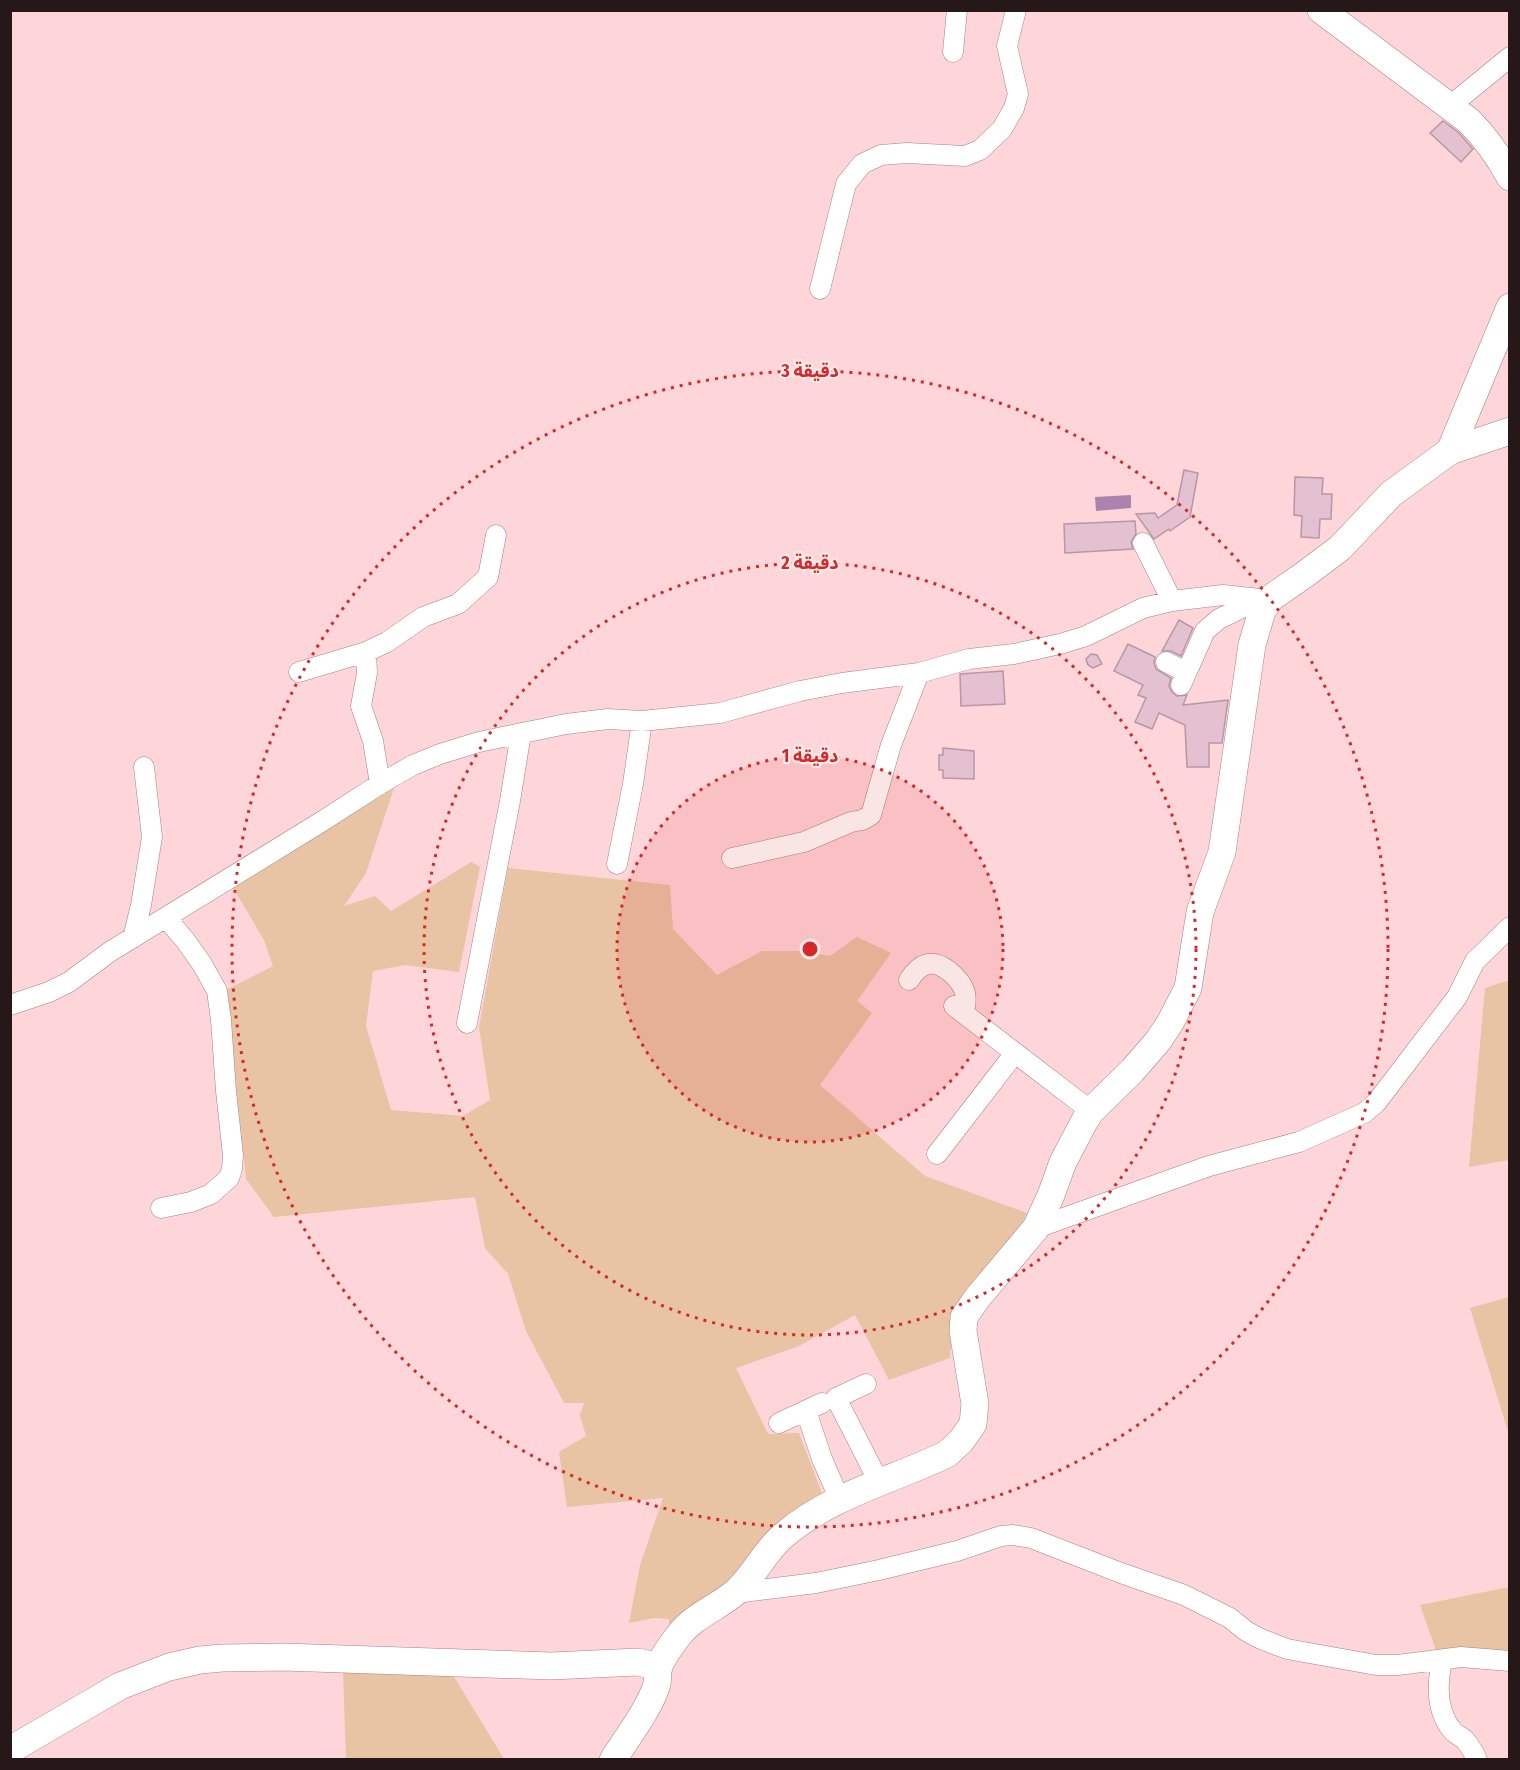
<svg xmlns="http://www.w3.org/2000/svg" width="1520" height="1770" font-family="'Fira Sans Condensed','Noto Sans Arabic',sans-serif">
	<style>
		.green { fill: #e8c3a4 }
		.water { fill: #ac82af }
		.building { fill: #e4c1d1; stroke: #b796a6; stroke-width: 1.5 }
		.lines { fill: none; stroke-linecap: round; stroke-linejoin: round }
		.street-casing { stroke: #a58184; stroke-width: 21 }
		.secondary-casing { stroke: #a58184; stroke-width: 28 }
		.street { stroke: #fff; stroke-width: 20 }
		.secondary { stroke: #fff; stroke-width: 27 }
		.ring { fill: none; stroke: #d62828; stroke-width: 3; stroke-dasharray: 3 6 }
		.centre { fill: #d62828; stroke: #fbeaeb; stroke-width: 3 }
		.ring-label { font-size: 18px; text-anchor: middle; font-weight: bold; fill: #d62828; stroke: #fbeaeb; stroke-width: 4.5; stroke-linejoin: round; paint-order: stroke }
	</style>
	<rect width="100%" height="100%" fill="#fed6d9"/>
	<path class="green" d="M394 788 366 873 344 906 375 896 391 911 471 862 480 867 459 972 405 965 373 971 366 1026 391 1110 463 1116 490 1100 479 1027 508 868 670 885 673 929 717 975 762 951H801L830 956 857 937 891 953 857 1001 872 1013 820 1085 925 1176 1027 1213 1016 1237 953 1317 950 1358 889 1380 855 1315 797 1347 736 1368 768 1434 799 1433 823 1496 747 1566 669 1633V1619L654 1618 629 1623 640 1565 663 1498 567 1507 559 1452 586 1436 580 1415 584 1403H564L526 1331 508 1274 485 1248 475 1197 274 1217 246 1179 226 990 273 966 264 940 232 886Z
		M1509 980V1160L1469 1167 1485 988Z
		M1509 1297H1510L1509 1435 1470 1308Z
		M1509 1587V1651L1436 1650 1420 1605Z
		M343 1671 453 1675 504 1759H346Z"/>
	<path class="water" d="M1131 495V508L1096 511 1095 497Z"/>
	<path class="building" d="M1443 121 1459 133 1473 149 1461 162 1430 133Z
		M1184 470 1198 473 1190 517 1170 531 1169 529 1154 539 1136 514 1155 513 1158 518 1177 505Z
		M1295 477 1323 478 1322 494H1332L1331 519H1320L1319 538 1301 537 1302 516 1294 515Z
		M1135 521 1136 534 1131 542 1133 549 1065 553 1064 524Z
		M1179 620 1193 628 1181 656 1171 651H1162Z
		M1128 644 1155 657 1154 663 1156 669 1171 678 1169 686 1172 692 1177 696 1187 695 1183 705 1228 700 1222 743H1209V767H1187L1185 725 1159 713 1152 729 1135 722 1146 698 1138 695 1143 685 1114 671Z
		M1091 654 1097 655 1102 664 1093 668 1088 665 1086 659Z
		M1003 671 1005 704 961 706 960 674Z
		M943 748 974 751V779L943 778V770H939V755H943Z"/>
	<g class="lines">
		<defs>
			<path id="street" d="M953 52 957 10
				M1450 106 1510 57
				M820 289 846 184 862 164 881 155 907 153 965 156 980 150 1002 129 1014 108 1018 94 1007 46 1016 10
				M1143 543 1172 601
				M366 652 387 642 423 617 458 604 488 577 496 535
				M1166 662 1186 672
				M299 672 366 652 367 673 361 706 373 741 380 784
				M1181 685 1205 631 1219 619 1258 600
				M732 858 804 842 851 822 862 820 871 815 891 745 919 673
				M617 864 633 784 642 721
				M133 938 141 905 152 837 144 767
				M909 980C920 963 932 958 949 971 963 983 970 994 963 1013
				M10 1005 49 992 69 982 111 951 321 822 380 784 413 765 440 754 479 742 566 724 608 719 642 721 720 713 800 691 842 683 919 673 969 659 1014 654 1060 644 1086 636 1143 608 1172 601 1223 595 1260 599 1271 598
				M954 1006 1091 1111
				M467 1023 510 801 521 733
				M937 1154 1015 1053
				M161 1208 191 1202 211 1194 229 1178 232 1169 233 1155 226 1091 221 1020 217 991 202 964 185 940 166 918
				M1036 1228 1209 1166 1299 1142 1364 1113 1376 1103 1457 997 1475 961 1510 927
				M866 1384 836 1398 879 1482
				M806 1411 822 1459 840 1500
				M779 1423 822 1403
				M735 1593 816 1583 879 1570 957 1551 1001 1536 1013 1535 1031 1538 1121 1573 1184 1595 1230 1618 1246 1631 1261 1639 1287 1649 1376 1665H1398L1461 1657 1510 1661
				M1442 1661C1437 1684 1436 1711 1452 1730 1455 1734 1460 1736 1464 1739 1469 1745 1474 1752 1477 1760"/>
			<path id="secondary" d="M1321 10 1469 121C1486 138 1498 155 1510 177
				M1450 451 1510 431
				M10 1750 120 1686 169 1667 200 1660 222 1658 283 1657 551 1666 638 1662 659 1667
				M613 1760C626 1739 650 1708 657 1684 658 1679 657 1672 659 1666 663 1656 672 1644 679 1635 693 1616 719 1607 737 1591 755 1574 765 1551 784 1535 831 1495 893 1480 947 1454L961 1441 973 1424 975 1404 963 1331 964 1317 978 1297 1036 1228 1051 1195 1063 1162 1084 1122 1091 1111 1132 1071 1158 1041 1170 1023 1188 988 1200 912 1222 852 1252 645 1262 611 1271 598 1304 575 1340 548 1391 494 1450 451 1510 307"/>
		</defs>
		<use href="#street" class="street-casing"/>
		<use href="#secondary" class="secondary-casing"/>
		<use href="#street" class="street"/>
		<use href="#secondary" class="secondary"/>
	</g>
	<circle cx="810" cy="949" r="193" fill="#d62828" fill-opacity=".12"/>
	<g class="ring">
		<circle cx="810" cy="949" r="193"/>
		<circle cx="810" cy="949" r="386"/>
		<circle cx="810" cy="949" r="578"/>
	</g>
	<circle cx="810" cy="949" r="9" class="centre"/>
	<g class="ring-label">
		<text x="810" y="377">3 دقيقة</text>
		<text x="810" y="569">2 دقيقة</text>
		<text x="810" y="762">1 دقيقة</text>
	</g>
	<rect width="1520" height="1770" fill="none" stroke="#261819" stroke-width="24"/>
</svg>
